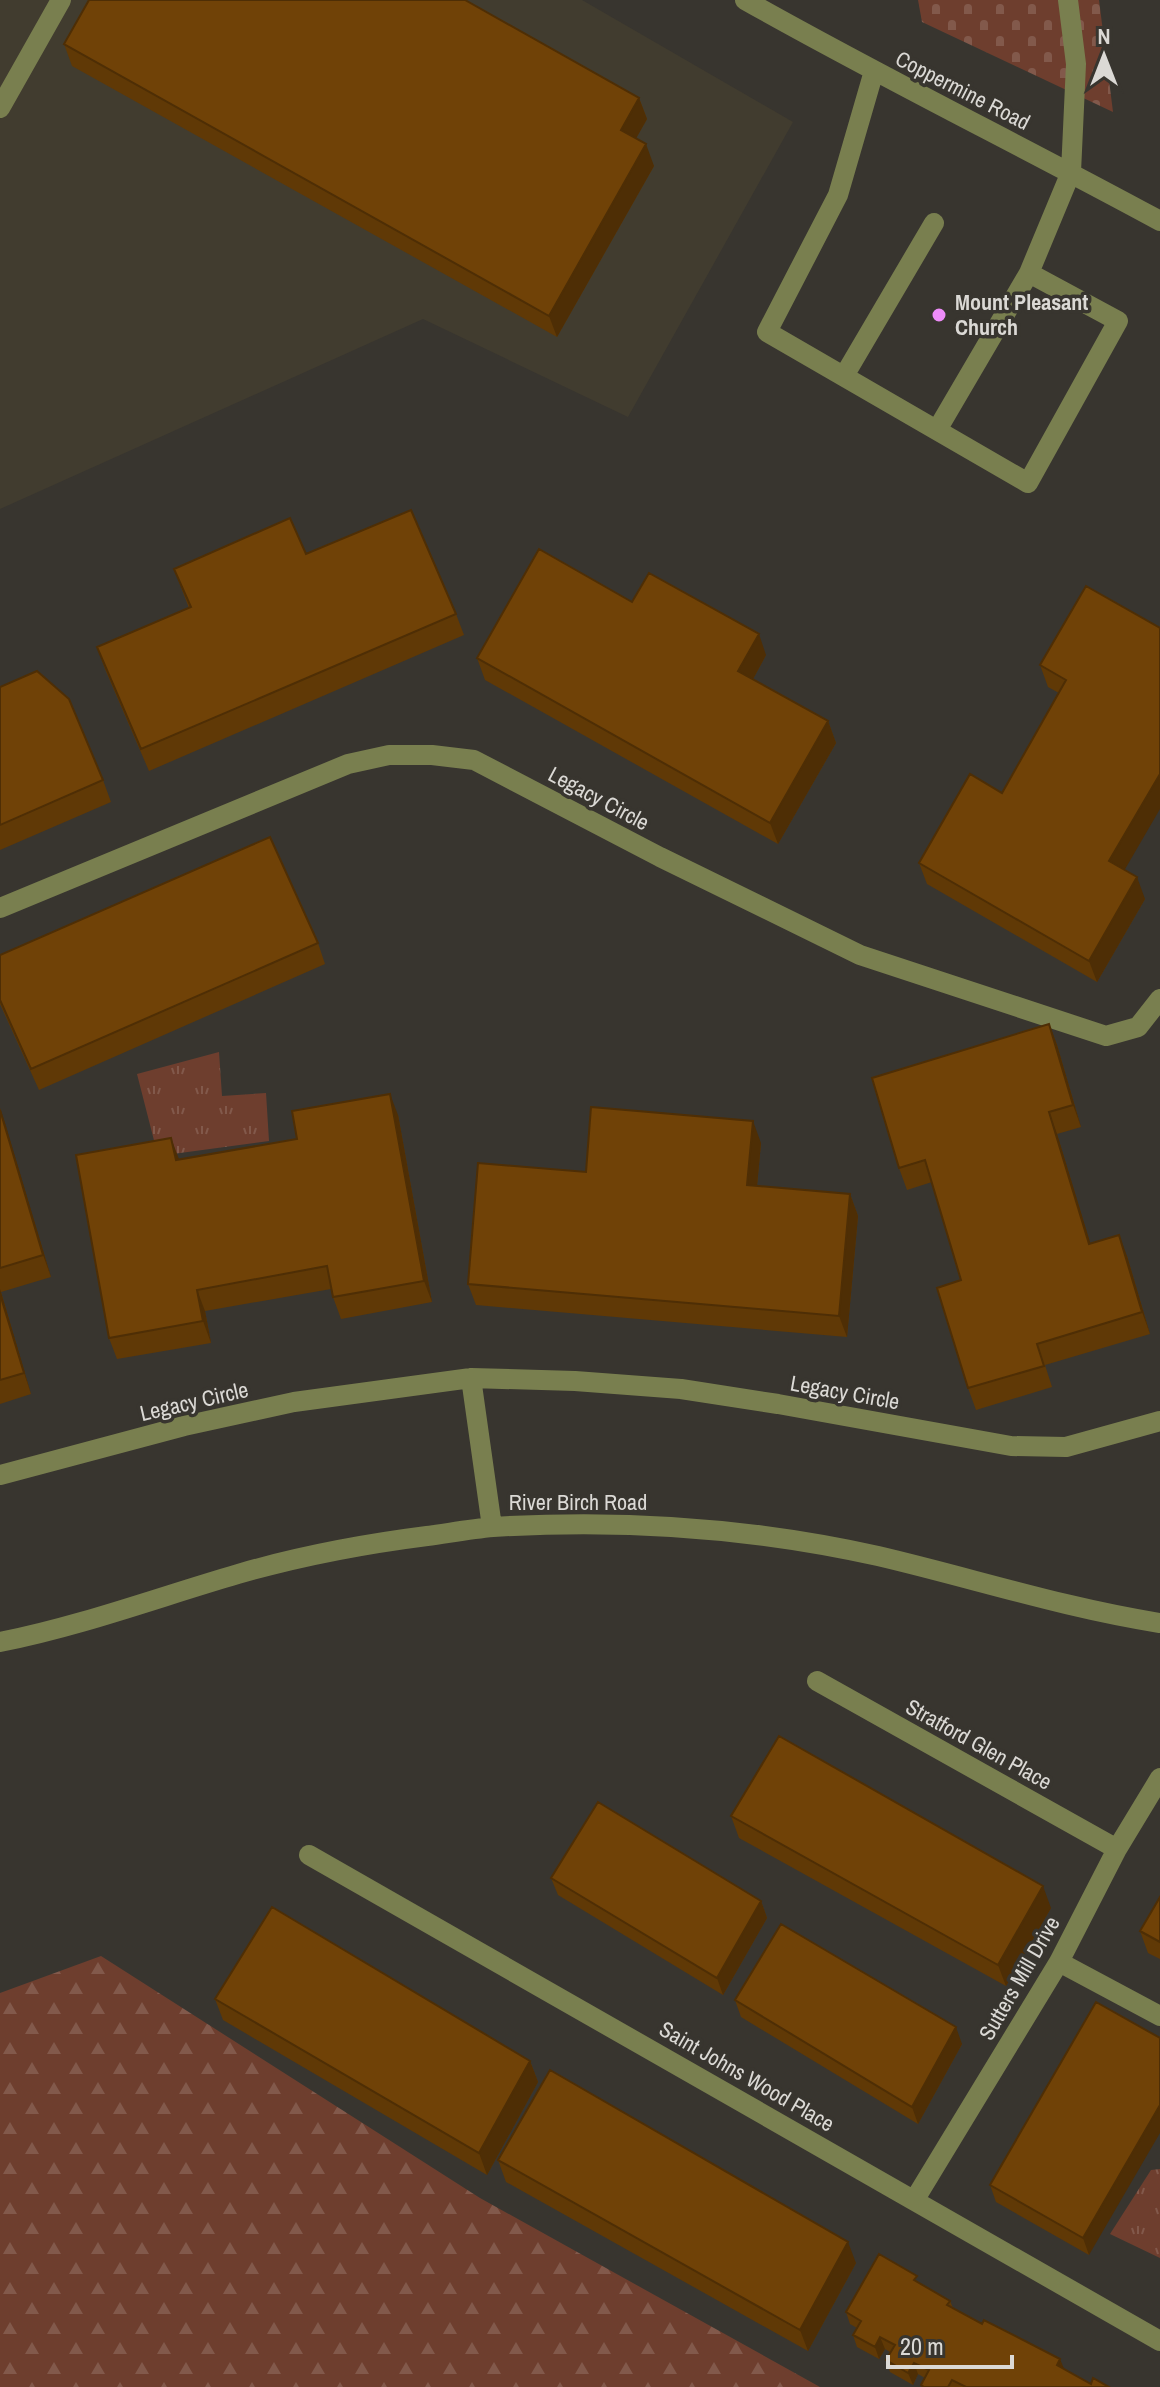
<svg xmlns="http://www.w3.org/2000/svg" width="1160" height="2387" font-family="'Archivo Narrow',sans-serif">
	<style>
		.built { fill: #413c2f }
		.grass { fill: url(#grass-tufts) }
		.forest { fill: url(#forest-firs) }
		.cemetery { fill: url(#cemetery-stones) }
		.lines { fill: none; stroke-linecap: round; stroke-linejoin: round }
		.minor { stroke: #797f4f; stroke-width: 20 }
		.wall { fill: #603906 }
		.shaded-wall { fill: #4e2e05 }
		.building { fill: #704207; stroke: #4e2e05; stroke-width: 2 }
		.poi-dot { fill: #ee8cf9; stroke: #38352f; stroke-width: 3 }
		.labels { text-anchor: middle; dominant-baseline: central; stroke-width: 7; stroke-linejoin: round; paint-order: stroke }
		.street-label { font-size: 22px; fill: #dbd9d5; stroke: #38352f }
		.poi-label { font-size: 22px; font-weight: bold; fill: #dbd9d5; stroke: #38352f; text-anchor: start }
	</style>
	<defs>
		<pattern id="grass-tufts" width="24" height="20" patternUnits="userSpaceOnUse" patternTransform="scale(2)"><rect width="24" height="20" fill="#6e3e2e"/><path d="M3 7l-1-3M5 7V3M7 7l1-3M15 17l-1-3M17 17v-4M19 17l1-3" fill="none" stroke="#82594b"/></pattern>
		<pattern id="forest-firs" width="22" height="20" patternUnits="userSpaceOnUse" patternTransform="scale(2)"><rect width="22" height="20" fill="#6e3e2e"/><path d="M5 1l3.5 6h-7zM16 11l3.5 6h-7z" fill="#82594b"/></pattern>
		<pattern id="cemetery-stones" width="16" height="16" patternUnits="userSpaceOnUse" patternTransform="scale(2)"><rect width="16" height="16" fill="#6e3e2e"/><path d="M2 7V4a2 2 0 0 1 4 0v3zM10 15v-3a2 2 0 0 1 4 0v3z" fill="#82594b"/></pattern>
	</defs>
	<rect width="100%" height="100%" fill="#38352f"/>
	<path class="built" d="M0 0H582L793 122 628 417 423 319 0 509Z"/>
	<path class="grass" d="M219 1052 222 1096 266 1093 269 1141 158 1156 137 1074Z
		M1160 2169V2258L1110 2234 1151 2170Z"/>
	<path class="forest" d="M101 1956 480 2198 820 2387H0V1993Z"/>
	<path class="cemetery" d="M918 0H1099L1113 112 922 22Z"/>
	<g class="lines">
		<path class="minor" d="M745 0C881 77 1022 146 1160 221
			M874 71 838 195 767 332 1028 483 1118 321 1029 273 937 430
			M0 108 61 0
			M1029 273 1071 172 1076 64 1068 0
			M844 376 934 223
			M0 908 348 764 389 755H432L474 760 660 857 860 955 1106 1036 1138 1027 1160 999
			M471 1378 492 1527
			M0 1475 184 1426 294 1402 471 1378 575 1381 681 1389 778 1404 1011 1446 1066 1447 1160 1421
			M0 1642C81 1626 159 1597 238 1574 300 1556 364 1544 427 1536 449 1533 471 1529 493 1527 621 1519 752 1528 878 1556 972 1578 1064 1608 1160 1623
			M817 1681 1117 1849
			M309 1855 1160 2341
			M1059 1962 1160 2016
			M915 2199 1059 1962 1117 1849 1160 1778"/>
	</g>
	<path class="wall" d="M64 44 639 98 647 119 636 138 654 166 557 337 72 66Z
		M306 554 456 614 464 635 149 771 105 669 97 647 189 608 174 569Z
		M1086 586 1125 870 1145 899 1097 982 927 884 919 863 1002 793 1059 693 1048 687 1040 665Z
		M632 602 766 655 753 679 828 721 836 743 778 844 485 680 477 658Z
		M0 687 103 780 111 802 0 850Z
		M318 943 325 964 39 1090 0 1004V955Z
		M1049 1024 1057 1045 1081 1127 1057 1134 1090 1243 1127 1256 1150 1334 1045 1365 1052 1387 976 1410 968 1388 961 1280 932 1182 907 1190 899 1168Z
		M0 1108 51 1277 1 1292 31 1394 0 1404Z
		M398 1115 432 1302 341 1319 333 1297 331 1289 205 1311 211 1343 117 1359 109 1338 179 1159 297 1139Z
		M761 1143 757 1186 850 1194 858 1216 847 1337 476 1305 468 1284 586 1172Z
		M731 1816 1051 1908 1006 1986 739 1838Z
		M551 1878 761 1901 767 1918 723 1995 558 1895Z
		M1160 1897V1959L1148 1953 1140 1931Z
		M215 1999 530 2061 538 2082 487 2175 223 2020Z
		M735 2000 962 2044 918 2124 741 2017Z
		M1096 2002 1089 2255 996 2202 990 2185Z
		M498 2160 856 2263 808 2351 506 2182Z
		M920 2284 950 2301 953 2308 1064 2369 1091 2384 1109 2387H922L921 2385 925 2378 918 2374 913 2385 890 2372 886 2360 890 2352 885 2349 879 2359 857 2347 853 2335 857 2328 850 2324 846 2312Z"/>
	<path class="shaded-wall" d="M639 98 647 119 629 151 621 130Z
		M646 144 654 166 557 337 549 316Z
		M759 634 766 655 746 692 738 671Z
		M828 721 836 743 778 844 770 823Z
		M1160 774V809L1117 883 1109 861Z
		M1137 877 1145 899 1097 982 1089 961Z
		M1049 1024 1057 1045 1081 1127 1073 1105Z
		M390 1094 398 1115 432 1302 424 1281Z
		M0 1108 5 1123 51 1277 43 1255Z
		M1049 1112 1057 1134 1097 1265 1089 1244Z
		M753 1121 761 1143 755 1207 747 1185Z
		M171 1138 179 1159 176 1160Z
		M850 1194 858 1216 847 1337 839 1316Z
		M1119 1235 1127 1256 1150 1334 1142 1312Z
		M0 1289 31 1394 24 1373 0 1294Z
		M197 1290 205 1311 211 1343 203 1321Z
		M1043 1886 1051 1908 1006 1986 998 1965Z
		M761 1901 767 1918 723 1995 717 1978Z
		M956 2027 962 2044 918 2124 912 2107Z
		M530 2061 538 2082 487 2175 479 2153Z
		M1160 2105V2133L1089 2255 1083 2238Z
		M848 2242 856 2263 808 2351 800 2330Z
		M880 2337 885 2349 879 2359 875 2347Z
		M1060 2359 1065 2371 1057 2365Z
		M914 2363 918 2374 913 2385 908 2373Z"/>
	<path class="building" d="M89 0H465L639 98 621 130 646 144 549 316 64 44Z
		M411 510 456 614 141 749 97 647 191 607 174 569 290 518 306 554Z
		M539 549 632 602 649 573 759 634 738 671 828 721 770 823 477 658Z
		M1086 586 1160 628V774L1109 861 1137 877 1089 961 919 863 970 774 1002 793 1066 680 1040 665Z
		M37 671 69 699 103 780 0 825V687Z
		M270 837 318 943 31 1069 0 1000V955Z
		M1049 1024 1073 1105 1049 1112 1089 1244 1119 1235 1142 1312 1037 1344 1044 1366 968 1388 937 1288 961 1280 925 1160 899 1168 872 1078Z
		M390 1094 424 1281 333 1297 327 1266 197 1290 203 1321 109 1338 76 1155 171 1138 176 1160 297 1139 292 1111Z
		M591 1107 753 1121 747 1185 850 1194 839 1316 468 1284 478 1163 586 1172Z
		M0 1110 43 1255 0 1268Z
		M0 1294 24 1373 0 1380Z
		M779 1736 1043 1886 998 1965 731 1816Z
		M598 1802 761 1901 717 1978 551 1878Z
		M1160 1897V1942L1140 1931Z
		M272 1907 530 2061 479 2153 215 1999Z
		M781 1924 956 2027 912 2107 735 2000Z
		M1096 2002 1160 2038V2105L1083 2238 990 2185Z
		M550 2070 848 2242 800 2330 498 2160Z
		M879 2254 917 2276 914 2280 950 2301 947 2305 982 2324 984 2320 1060 2359 1057 2365 1091 2384 1093 2378 1109 2387H966L952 2380 948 2387H924L921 2385 929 2370 914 2363 908 2373 886 2360 895 2345 880 2337 875 2347 853 2335 861 2321 846 2312Z"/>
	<circle class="poi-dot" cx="939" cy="315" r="8"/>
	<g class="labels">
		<g class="street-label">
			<text transform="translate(963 90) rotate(27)">Coppermine Road</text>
			<text transform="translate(599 798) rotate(28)">Legacy Circle</text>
			<text transform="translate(845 1392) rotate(10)">Legacy Circle</text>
			<text transform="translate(194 1401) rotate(-13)">Legacy Circle</text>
			<text x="578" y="1502">River Birch Road</text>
			<text transform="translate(979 1744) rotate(29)">Stratford Glen Place</text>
			<text transform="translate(1019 1978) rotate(-60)">Sutters Mill Drive</text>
			<text transform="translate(747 2076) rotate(30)">Saint Johns Wood Place</text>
		</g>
		<g class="poi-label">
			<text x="955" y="302">Mount Pleasant<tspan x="955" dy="25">Church</tspan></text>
		</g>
	</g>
	<g transform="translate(1104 56)" stroke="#38352f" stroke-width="6" paint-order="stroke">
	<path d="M0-6L14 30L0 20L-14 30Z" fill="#dbd9d5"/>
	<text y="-12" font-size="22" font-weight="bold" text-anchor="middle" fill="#dbd9d5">N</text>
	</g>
	<path d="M888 2355v12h124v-12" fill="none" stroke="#dbd9d5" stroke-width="4"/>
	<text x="900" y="2355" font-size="24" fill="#dbd9d5" stroke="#38352f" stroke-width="6" paint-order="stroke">20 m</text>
</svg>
